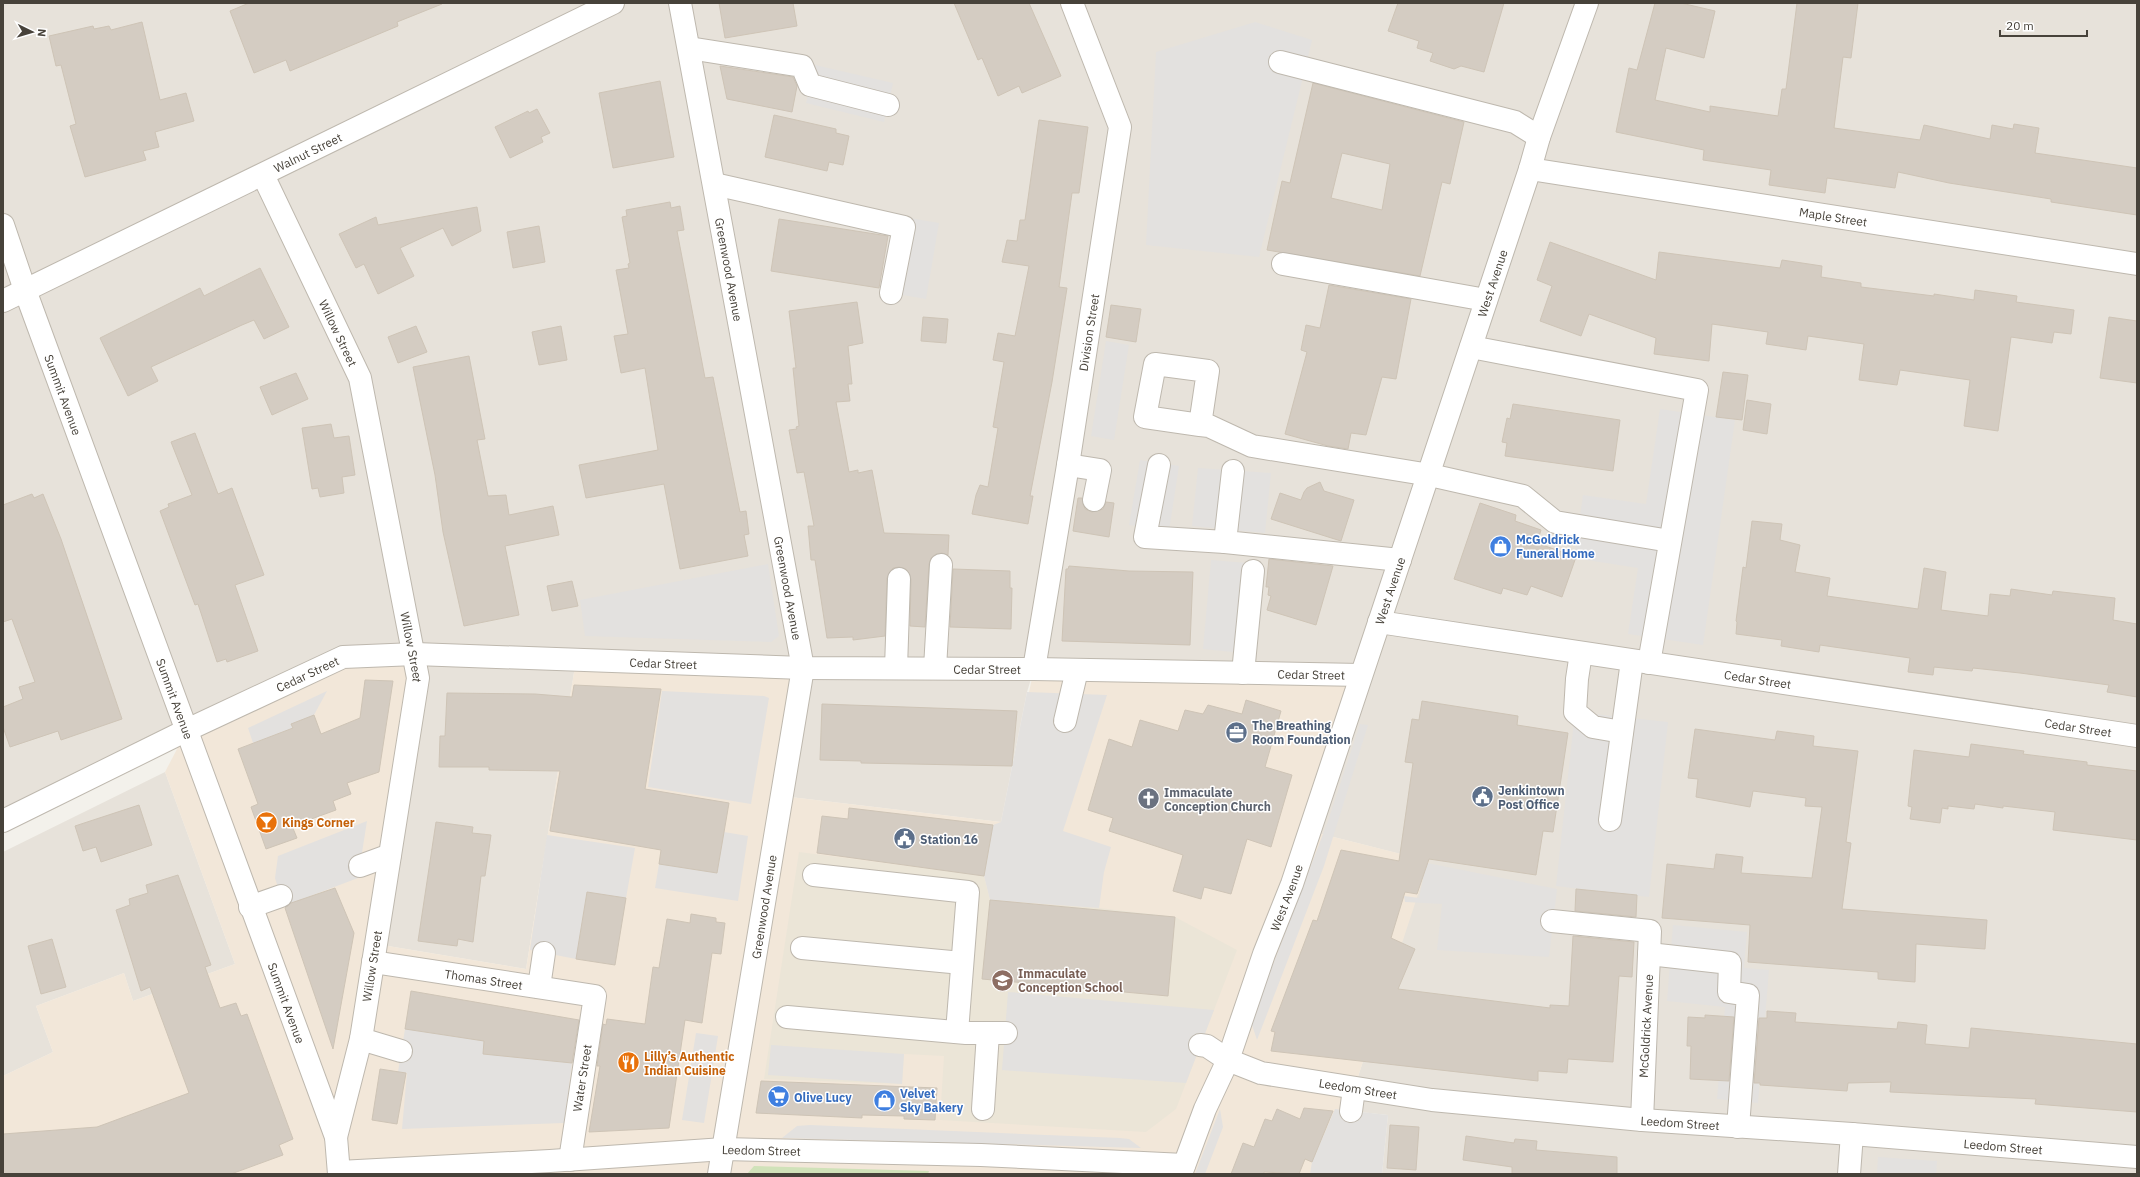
<svg xmlns="http://www.w3.org/2000/svg" width="2140" height="1177" font-family="'IBM Plex Sans',sans-serif">
	<style>
		.residential { fill: #e7e2da }
		.commercial { fill: #f2e7d9 }
		.education { fill: #ebe5d7 }
		.green { fill: #d0e2b9 }
		.parking { fill: #e3e1df }
		.building { fill: #d4ccc2; stroke: #cec4b6; fill-rule: evenodd }
		.lines { fill: none; stroke-linecap: round; stroke-linejoin: round }
		.minor-casing { stroke: #beb8ae; stroke-width: 24 }
		.minor { stroke: #fff; stroke-width: 22 }
		.labels { text-anchor: middle; dominant-baseline: central; stroke-width: 3; stroke-linejoin: round; paint-order: stroke }
		.street-label { font-size: 12px; fill: #47423a; stroke: #fff }
		.shop-label { font-size: 12px; font-weight: bold; fill: #366cbe; stroke: #fff; text-anchor: start }
		.service-label { font-size: 12px; font-weight: bold; fill: #4e5e75; stroke: #fff; text-anchor: start }
		.worship-label { font-size: 12px; font-weight: bold; fill: #5b616d; stroke: #fff; text-anchor: start }
		.food-label { font-size: 12px; font-weight: bold; fill: #c56008; stroke: #fff; text-anchor: start }
		.education-label { font-size: 12px; font-weight: bold; fill: #785e54; stroke: #fff; text-anchor: start }
	</style>
	<rect width="100%" height="100%" fill="#f3f1eb"/>
	<path class="residential" d="M3 3H2137V1174H1382L1388 1115 1351 1111 1354 1089 1428 861 1310 831 1034 669 1027 692 1001 822 782 796 576 660 526 969 376 944 343 657 3 821Z
		M165 772 235 964 133 1001 124 973 36 1006 53 1052 3 1076V852Z"/>
	<path class="commercial" d="M415 654 376 944 526 969 576 660 803 668 782 796 1001 822 1034 669 1360 675 1310 831 1429 861 1354 1089 1340 1174H3V1076L53 1052 36 1006 124 973 133 1001 235 964 165 772 187 730 343 657Z"/>
	<path class="education" d="M799 852 984 876 990 900 1099 908 1175 917 1237 950 1176 1109 1146 1132 940 1120 944 1056 904 1054 902 1084 764 1079Z"/>
	<path class="green" d="M754 1166 929 1171 928 1174H747Z"/>
	<path class="parking" d="M1255 22 1312 40 1259 257 1146 245 1156 52Z
		M815 65 893 83 884 122 806 103Z
		M898 216 939 223 926 299 885 292Z
		M1106 341 1129 345 1114 440 1091 436Z
		M1660 409 1735 420 1703 645 1628 634 1638 568 1574 558 1583 495 1646 504Z
		M1140 460 1179 466 1169 531 1129 525Z
		M1198 468 1271 473 1265 533 1192 526Z
		M1211 560 1260 564 1252 654 1203 649Z
		M768 564 779 636 771 642 585 636 580 600Z
		M327 691 314 715 293 728 253 743 248 728Z
		M662 691 764 696 769 698 751 804 648 787Z
		M1027 692 1107 695 1063 831 1111 847 1104 872 1099 908 990 900 984 876 993 825 1001 822Z
		M1575 712 1668 722 1649 897 1556 886Z
		M1360 724 1368 725 1324 866 1257 1040 1251 1022 1328 821Z
		M367 821 358 878 284 906 275 878 278 856Z
		M724 832 748 836 738 901 655 888 659 864 717 873Z
		M547 835 635 848 626 898 587 892 576 959 530 950Z
		M1427 863 1557 889 1549 957 1437 950 1442 904 1405 902 1404 896 1419 898 1423 879 1412 875Z
		M1673 925 1747 932 1744 968 1769 970 1758 1103 1717 1099 1725 1007 1667 1001Z
		M1008 992 1214 1010 1186 1083 1002 1070Z
		M405 1029 484 1041 483 1054 572 1063 564 1123 402 1129 407 1073 398 1072Z
		M696 1033 718 1036 704 1123 682 1120Z
		M771 1045 904 1054 902 1084 768 1075Z
		M1220 1109 1223 1127 1205 1174H1195Z
		M1335 1109 1388 1115 1382 1174H1310L1312 1162Z
		M810 1125 1120 1138 1129 1139 1141 1148 782 1138 797 1126Z
		M1878 1157 1937 1161 1936 1174H1877Z"/>
	<path class="building" d="M249 3H441L442 4 397 22 398 26 290 71 286 60 254 73 230 11Z
		M719 3H793L797 26 725 38Z
		M954 3H1029L1061 76 1022 93 1019 86 998 96 982 58 978 60Z
		M1398 3H1504L1484 72 1461 66 1454 69 1430 61 1433 53 1417 48 1419 41 1388 31Z
		M1655 3H1681L1715 11 1704 58 1666 48 1655 100 1710 112V106L1778 116 1782 89H1786L1797 3H1858L1851 58 1843 57 1834 128 1920 140 1924 125 1990 139 1992 125 2013 129 2014 124 2039 128 2035 153 2137 168V215L2051 202V199L1949 183 1898 172 1895 188 1827 178 1825 193 1769 185 1771 170 1703 160 1704 150 1616 132 1629 68 1637 70Z
		M142 22 160 100 186 93 194 121 155 132 159 147 143 151 146 160 85 177 70 126 76 124 61 65 56 66 49 36 93 26 94 29 109 26 111 30Z
		M720 66 793 77 797 86 792 112 727 99Z
		M660 81 674 157 613 168 599 93Z
		M1313 83 1464 122 1450 184 1442 182 1420 276 1267 250 1282 181 1290 183ZM1342 153 1390 164 1382 210 1331 198Z
		M537 109 550 133 541 137 543 142 510 158 495 127 528 111 529 113Z
		M774 115 836 129V133L849 136 843 165 829 162 827 171 765 157Z
		M1039 120 1088 127 1079 193H1072L1059 287 1067 288 1052 382 1030 496H1033L1028 524 972 514 976 495 980 485 988 487 998 428 993 427 1004 362 993 360 998 333 1015 336 1029 266 1002 262 1007 240 1017 241 1020 220H1025Z
		M670 202 671 208 680 206 684 230 677 231 705 378 713 377 740 512 746 511 749 534 744 535 748 556 680 569 664 484 586 498 579 465 658 450 645 368 621 373 614 336 628 334 616 270 629 268 628 264 630 263 622 217 627 216 626 210Z
		M477 207 481 231 452 246 443 228 400 248 414 276 378 294 364 264 356 268 339 234 376 217 378 225Z
		M779 219 888 236 879 288 771 271Z
		M539 226 545 262 513 268 507 232Z
		M1550 242 1656 280 1659 252 1780 268 1782 260 1822 266 1821 277 1861 283V287L1934 296V294L1974 300 1975 290 2017 296 2016 302 2074 310 2071 334 2054 332 2052 343 2011 337 1998 431 1964 426 1970 380 1900 370 1897 385 1859 380 1864 344 1808 336 1806 350 1766 344 1768 332 1712 324 1709 361 1654 354 1656 338 1589 314 1581 336 1540 321 1552 286 1537 280Z
		M260 268 289 327 264 339 254 320 242 325 151 367 158 381 128 396 100 338 200 288 204 296Z
		M1329 285 1411 299 1396 379 1382 377 1366 435 1351 433 1348 449 1328 446 1285 434 1307 352 1301 350 1306 325 1320 328Z
		M857 302 863 343 848 346 852 384H848L850 401 836 402 849 472 858 470V473L872 470 884 533 949 535 948 555 942 553 936 554 931 558 929 564 925 627 910 626 911 579 906 569 899 567 893 568 887 578 885 636 853 640V637L827 638 815 560H811L808 526H814L804 472 797 473 789 430 797 429 796 427 799 426 793 368H796L789 311Z
		M1111 305 1141 309 1136 342 1106 337Z
		M923 317 948 319 946 343 921 341Z
		M2109 317 2137 321V383L2100 378Z
		M416 326 427 352 398 363 388 337Z
		M561 326 567 360 539 365 532 332Z
		M469 356 485 439 477 440 488 496 506 495 509 515 553 506 559 535 505 546 519 615 464 626 443 532 435 475 413 367Z
		M1723 372 1748 375 1742 420 1716 417Z
		M296 373 308 399 272 415 260 387Z
		M1747 400 1771 404 1767 434 1743 430Z
		M1513 404 1620 420 1613 471 1505 456 1507 443 1502 442 1507 418 1510 419Z
		M331 424 334 438 349 436 355 475 342 477 344 493 320 497 318 488 312 489 302 428Z
		M195 433 218 494 232 488 264 575 235 585 258 651 227 662 226 659 217 662 198 604 195 605 160 511 169 507 168 504 192 495 171 442Z
		M1320 482 1324 491 1354 500 1341 541 1271 519 1280 493 1301 500 1304 492 1307 488Z
		M32 494 34 498 43 494 61 539 122 719 61 740 58 731 10 747 3 727V707L23 699 19 687 35 682 12 619 3 622V505Z
		M1078 498H1082L1085 509 1092 512 1103 509 1106 502 1114 503 1109 537 1073 531Z
		M1480 503 1516 515 1515 521 1541 530 1537 543 1576 557 1562 597 1531 586 1527 595 1503 588 1501 594 1454 579Z
		M1752 521 1782 524 1780 540 1800 545 1795 572 1830 578 1827 596 1918 609 1924 568 1946 572 1941 610 1988 616 1990 594 2010 596 2011 589 2052 595 2053 591 2115 598 2113 620 2137 624V697L2107 692 2109 685 2020 673 1973 668 1972 671 1934 667 1933 675 1908 672 1910 658 1820 645 1819 652 1781 646 1782 640 1736 634 1737 622 1736 621 1743 567 1746 568Z
		M1269 559 1333 566 1316 625 1267 610 1271 596 1268 595 1269 587H1266Z
		M1069 566 1129 571 1193 572 1190 645 1062 641 1066 569H1068Z
		M953 569 1010 571V588H1012L1011 629 950 627Z
		M572 581 578 606 552 611 547 586Z
		M365 680 393 681 379 772 347 783 351 794 333 801 336 810 292 826 297 838 266 849 251 807 258 804 238 749 293 728 291 724 314 715 321 734 360 718Z
		M574 685 661 689 645 789 729 803 717 873 659 864 661 850 550 831 560 771 489 770V767H439L440 736H445L447 693 535 694 572 697Z
		M1246 700 1281 711 1265 767 1292 775 1271 847 1247 839 1231 894 1204 887 1201 899 1173 891 1183 855 1109 831 1113 818 1088 810 1109 739 1132 747 1140 720 1178 731 1185 710 1203 714 1208 705 1242 714Z
		M1422 701 1518 716 1517 725 1568 733 1553 832 1543 831 1536 875 1429 859 1417 894 1405 892 1391 938 1415 949 1398 989 1550 1008V1005L1569 1006 1573 936 1634 942 1632 977 1619 976 1613 1062 1568 1059 1567 1073 1538 1071V1081L1271 1051 1275 1032 1271 1031 1313 920 1317 921 1341 850 1399 861 1413 763 1405 762 1412 719 1419 720Z
		M822 704 1017 711 1012 766 861 763V761L820 760Z
		M1695 729 1775 740 1777 731 1814 736 1813 746 1858 751 1846 842 1851 843 1842 909 1987 920 1985 949 1916 944 1915 982 1878 979V972L1748 962 1750 925 1662 918 1667 864 1714 869 1716 854 1743 857 1741 873 1812 878 1822 807 1805 806 1806 798 1753 791 1750 807 1696 797 1698 779 1688 778Z
		M1971 744 2024 751 2023 754 2087 762V765L2137 771V840L2053 830 2055 812 2003 806V808L1975 804 1974 809 1948 806V809L1942 808 1940 823 1910 819 1912 807 1908 806 1914 750 1969 757Z
		M139 805 152 845 101 862 96 847 83 851 75 826Z
		M849 808 993 825 984 876 817 853 822 816 848 819Z
		M436 822 473 827 472 833 491 835 485 876H481L473 942 458 939 457 946 418 941Z
		M178 875 211 965 205 967 220 1008 236 1003 241 1016 247 1014 293 1139 279 1145 283 1155 231 1174H3V1134L97 1127 189 1093 150 987 141 991 116 910 130 905 129 899 148 893 146 885Z
		M335 888 354 933 333 1049 285 908 291 903Z
		M1576 889 1637 895 1636 917 1575 911Z
		M587 892 626 898 615 965 576 959Z
		M990 900 1175 917 1168 996 982 979Z
		M691 914 716 918V922L725 923 721 954 712 953 702 1023 685 1020 669 1128 589 1132 600 1066H597L603 1024 606 1025 607 1019 645 1024 653 967 659 968 667 919 690 923Z
		M52 939 66 987 41 994 28 946Z
		M411 991 579 1020 572 1063 483 1054 484 1041 405 1029Z
		M1767 1011 1796 1013 1795 1022 1897 1029 1898 1022 1927 1025 1925 1044 1969 1048 1971 1028 2137 1044V1112L2035 1104 2036 1099 1890 1092 1891 1082 1848 1083 1847 1091 1760 1085V1083H1754L1759 1018H1767Z
		M1705 1015 1734 1017 1729 1081 1690 1079 1691 1046H1687L1688 1017 1705 1018Z
		M380 1069 406 1073 397 1124 372 1120Z
		M761 1081 937 1088 935 1120 904 1119V1116L862 1115V1118L756 1113Z
		M1304 1108 1333 1111 1312 1162 1305 1159 1299 1174 1264 1172V1174H1231L1243 1143 1254 1147 1265 1119 1272 1121 1277 1109 1300 1119Z
		M1390 1125 1419 1127 1416 1170 1387 1168Z
		M1466 1136 1514 1143 1515 1139 1537 1141 1536 1150 1617 1157V1174H1512V1167L1463 1160Z"/>
	<g class="lines">
		<defs>
			<g id="minor">
				<path id="s1" d="M680 3 803 668 719 1174"/>
				<path d="M689 48 802 66 810 85 888 105"/>
				<path d="M1280 62 1515 122 1539 137"/>
				<path id="s2" d="M1530 169 2137 264"/>
				<path id="s3" d="M263 175 360 378 418 678 361 1039 336 1137"/>
				<path d="M714 184 904 227 891 293"/>
				<path id="s4" d="M3 225 25 290 336 1137 339 1174"/>
				<path d="M1283 264 1486 300"/>
				<path id="s5" d="M3 301 613 3"/>
				<path d="M1471 347 1697 390 1649 663"/>
				<path d="M1200 425 1208 371 1155 364 1145 417 1200 425 1209 426 1252 446 1430 475 1523 496 1555 522 1670 541"/>
				<path d="M1068 465 1100 470 1094 500"/>
				<path d="M1159 465 1145 537 1225 542"/>
				<path d="M1233 471 1225 542 1400 560"/>
				<path id="s6" d="M1379 622 2137 736"/>
				<path d="M1581 653 1577 679 1575 712 1593 727 1622 732"/>
				<path d="M896 668 899 579"/>
				<path d="M935 668 941 565"/>
				<path id="s7" d="M1034 669 1068 465 1120 127 1072 3"/>
				<path d="M1243 673 1253 571"/>
				<path d="M1065 721 1077 670"/>
				<path d="M1610 820 1632 661"/>
				<path id="s8" d="M3 821 187 730 343 657 415 654 803 668 1034 669 1361 675"/>
				<path d="M360 866 390 855"/>
				<path d="M814 875 968 892 957 1032"/>
				<path d="M250 907 281 896"/>
				<path d="M1552 921 1650 931 1642 1120"/>
				<path d="M802 948 962 963"/>
				<path d="M1649 954 1730 963 1729 992 1748 995 1738 1127"/>
				<path id="s9" d="M373 962 595 996 570 1160"/>
				<path d="M539 987 544 953"/>
				<path d="M787 1017 966 1033H1006"/>
				<path d="M361 1039 401 1051"/>
				<path id="s10" d="M1200 1045 1207 1046 1228 1060 1261 1073 1432 1100 1642 1120 1852 1134 2137 1157"/>
				<path d="M983 1109 988 1033"/>
				<path d="M1351 1111 1354 1089"/>
				<path id="s11" d="M339 1172 550 1161 724 1149 981 1155 1184 1165"/>
				<path id="s12" d="M1181 1174 1205 1109 1228 1060 1264 954 1292 884 1530 169 1539 137 1587 3"/>
				<path d="M1849 1174 1852 1134"/>
			</g>
		</defs>
		<use href="#minor" class="minor-casing"/>
		<use href="#minor" class="minor"/>
	</g>
	<defs>
		<symbol id="shop-disc" viewBox="-11 -11 22 22"><circle r="9.5" fill="#3f7fe0" stroke="#fff"/><path d="M-5-2.5h2.3a2.7 3.5 0 0 1 5.4 0H5L5.5 6h-11ZM-1.5-2.5h3a1.5 2.3 0 0 0-3 0Z" fill="#fff"/></symbol>
		<symbol id="office-disc" viewBox="-11 -11 22 22"><circle r="9.5" fill="#5c6f8a" stroke="#fff"/><path d="M-6-3h4V-5.5h4V-3h4V5H-6ZM-1-4.5V-3h2v-1.5ZM-6 0V1H6V0Z" fill="#fff"/></symbol>
		<symbol id="civic-disc" viewBox="-11 -11 22 22"><circle r="9.5" fill="#5c6f8a" stroke="#fff"/><path d="M-.6-6.5H3V-4.5H.6V-3L4-1V1h2V6H-6V1h2V-1L-.6-3ZM-1.2 2.5V6h2.4V2.5Z" fill="#fff"/></symbol>
		<symbol id="church-disc" viewBox="-11 -11 22 22"><circle r="9.5" fill="#6b7280" stroke="#fff"/><path d="M-1.2-6h2.4v3.5h3.3v2.4h-3.3V6h-2.4V-.1h-3.3v-2.4h3.3Z" fill="#fff"/></symbol>
		<symbol id="bar-disc" viewBox="-11 -11 22 22"><circle r="9.5" fill="#e8710a" stroke="#fff"/><path d="M-6-5H6L.8 .8V4.5H3.5V6h-7V4.5H-.8V.8Z" fill="#fff"/></symbol>
		<symbol id="school-disc" viewBox="-11 -11 22 22"><circle r="9.5" fill="#8d6e63" stroke="#fff"/><path d="M0-5L7-2L0 1L-7-2ZM-4 1L0 2.5L4 1V4Q0 6-4 4Z" fill="#fff"/></symbol>
		<symbol id="restaurant-disc" viewBox="-11 -11 22 22"><circle r="9.5" fill="#e8710a" stroke="#fff"/><path d="M-5-6h1v4h1v-4h1v4h1v-4h1v5L-1.5 .5V6h-2V.5L-5-1ZM5-6V6H3V1.5H1.5Q1.5-4 5-6Z" fill="#fff"/></symbol>
		<symbol id="supermarket-disc" viewBox="-11 -11 22 22"><circle r="9.5" fill="#3f7fe0" stroke="#fff"/><path d="M-6-5.5h2.5l.6 2H6L4.5 2H-2.5L-4.4-4H-6ZM-1.5 3.2a1.3 1.3 0 1 0 .1 0ZM3 3.2a1.3 1.3 0 1 0 .1 0Z" fill="#fff"/></symbol>
	</defs>
	<g fill-rule="evenodd">
		<use href="#shop-disc" x="1488" y="534" width="25" height="25"/>
		<use href="#office-disc" x="1224" y="720" width="25" height="25"/>
		<use href="#civic-disc" x="1470" y="784" width="25" height="25"/>
		<use href="#church-disc" x="1136" y="786" width="25" height="25"/>
		<use href="#bar-disc" x="254" y="810" width="25" height="25"/>
		<use href="#civic-disc" x="892" y="826" width="25" height="25"/>
		<use href="#school-disc" x="990" y="968" width="25" height="25"/>
		<use href="#restaurant-disc" x="616" y="1050" width="25" height="25"/>
		<use href="#supermarket-disc" x="766" y="1084" width="25" height="25"/>
		<use href="#shop-disc" x="872" y="1088" width="25" height="25"/>
	</g>
	<g class="labels">
		<g class="street-label">
			<text stroke="none"><textPath href="#s5" startOffset="339">Walnut Street</textPath></text>
			<text stroke="none"><textPath href="#s2" startOffset="307">Maple Street</textPath></text>
			<text stroke="none"><textPath href="#s1" startOffset="271">Greenwood Avenue</textPath></text>
			<text stroke="none"><textPath href="#s12" startOffset="944">West Avenue</textPath></text>
			<text stroke="none"><textPath href="#s7" startOffset="341">Division Street</textPath></text>
			<text stroke="none"><textPath href="#s3" startOffset="175">Willow Street</textPath></text>
			<text stroke="none"><textPath href="#s4" startOffset="180">Summit Avenue</textPath></text>
			<text stroke="none"><textPath href="#s1" startOffset="595">Greenwood Avenue</textPath></text>
			<text stroke="none"><textPath href="#s12" startOffset="620">West Avenue</textPath></text>
			<text stroke="none"><textPath href="#s3" startOffset="499">Willow Street</textPath></text>
			<text stroke="none"><textPath href="#s8" startOffset="698">Cedar Street</textPath></text>
			<text stroke="none"><textPath href="#s8" startOffset="1022">Cedar Street</textPath></text>
			<text stroke="none"><textPath href="#s8" startOffset="338">Cedar Street</textPath></text>
			<text stroke="none"><textPath href="#s8" startOffset="1346">Cedar Street</textPath></text>
			<text stroke="none"><textPath href="#s6" startOffset="383">Cedar Street</textPath></text>
			<text stroke="none"><textPath href="#s4" startOffset="504">Summit Avenue</textPath></text>
			<text stroke="none"><textPath href="#s6" startOffset="707">Cedar Street</textPath></text>
			<text stroke="none"><textPath href="#s12" startOffset="296">West Avenue</textPath></text>
			<text transform="translate(764 907) rotate(-81)">Greenwood Avenue</text>
			<text transform="translate(372 966) rotate(-81)">Willow Street</text>
			<text stroke="none"><textPath href="#s9" startOffset="112">Thomas Street</textPath></text>
			<text stroke="none"><textPath href="#s4" startOffset="828">Summit Avenue</textPath></text>
			<text transform="translate(1646 1026) rotate(-87)">McGoldrick Avenue</text>
			<text transform="translate(582 1078) rotate(-81)">Water Street</text>
			<text stroke="none"><textPath href="#s10" startOffset="166">Leedom Street</textPath></text>
			<text stroke="none"><textPath href="#s10" startOffset="490">Leedom Street</textPath></text>
			<text stroke="none"><textPath href="#s10" startOffset="814">Leedom Street</textPath></text>
			<text stroke="none"><textPath href="#s11" startOffset="423">Leedom Street</textPath></text>
		</g>
		<g class="shop-label">
			<text x="1516" y="539">McGoldrick<tspan x="1516" dy="14">Funeral Home</tspan></text>
			<text x="900" y="1093">Velvet<tspan x="900" dy="14">Sky Bakery</tspan></text>
			<text x="794" y="1097">Olive Lucy</text>
		</g>
		<g class="service-label">
			<text x="1252" y="725">The Breathing<tspan x="1252" dy="14">Room Foundation</tspan></text>
			<text x="1498" y="790">Jenkintown<tspan x="1498" dy="14">Post Office</tspan></text>
			<text x="920" y="839">Station 16</text>
		</g>
		<g class="worship-label">
			<text x="1164" y="792">Immaculate<tspan x="1164" dy="14">Conception Church</tspan></text>
		</g>
		<g class="food-label">
			<text x="282" y="822">Kings Corner</text>
			<text x="644" y="1056">Lilly’s Authentic<tspan x="644" dy="14">Indian Cuisine</tspan></text>
		</g>
		<g class="education-label">
			<text x="1018" y="973">Immaculate<tspan x="1018" dy="14">Conception School</tspan></text>
		</g>
	</g>
	<rect width="2140" height="1177" fill="none" stroke="#47423a" stroke-width="8"/>
	<g transform="translate(32 32) rotate(95)" stroke="#ffffff" stroke-width="3" paint-order="stroke">
	<path d="M0-3L7 15L0 10L-7 15Z" fill="#47423a"/>
	<text y="-6" font-size="11" font-weight="bold" text-anchor="middle" fill="#47423a">N</text>
	</g>
	<path d="M2000 30v6h87v-6" fill="none" stroke="#47423a" stroke-width="2"/>
	<text x="2006" y="30" font-size="12" fill="#47423a" stroke="#ffffff" stroke-width="3" paint-order="stroke">20 m</text>
</svg>
